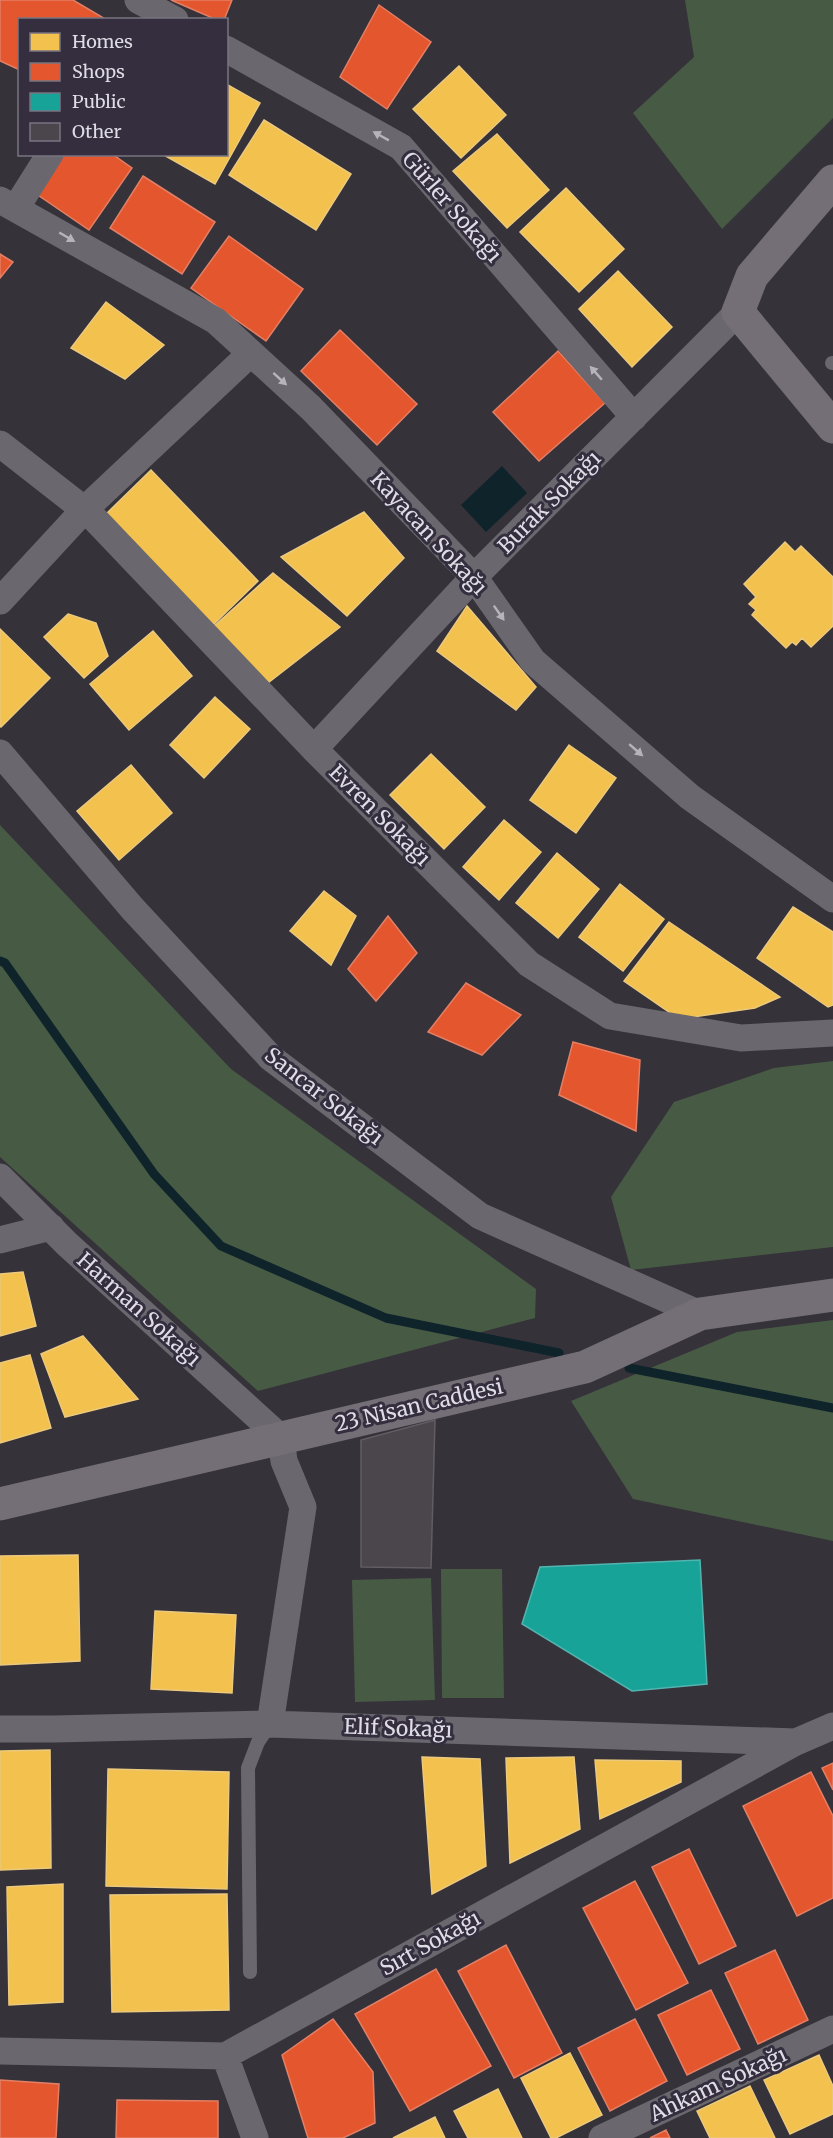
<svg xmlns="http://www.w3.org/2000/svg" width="833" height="2138" font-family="Merriweather,serif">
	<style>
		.green { fill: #475a44 }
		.water { fill: #0f232b }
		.homes { fill: #f2c14e; stroke: #ecc97c; stroke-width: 1.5 }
		.shops { fill: #e4572e; stroke: #e27f65; stroke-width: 1.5 }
		.public { fill: #17a398; stroke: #53b4af; stroke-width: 1.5 }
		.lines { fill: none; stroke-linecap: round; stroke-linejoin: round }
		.stream { stroke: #0f232b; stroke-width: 9 }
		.building { fill: #4b464b; stroke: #625d62; stroke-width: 1.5 }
		.lane { stroke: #6a686e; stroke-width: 14 }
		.street { stroke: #6a686e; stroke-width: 27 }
		.secondary { stroke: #746e76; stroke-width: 33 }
		.oneway { fill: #b6b3bc }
		.labels { text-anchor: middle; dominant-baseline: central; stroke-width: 6; stroke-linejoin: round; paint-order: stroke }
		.street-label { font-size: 21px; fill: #dfdce6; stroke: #342e3e }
	</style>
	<rect width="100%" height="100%" fill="#35323a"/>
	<path class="green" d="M685 0H833V118L722 229 633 113 694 57Z
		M0 825 231 1069 536 1289 535 1318 258 1391 0 1157Z
		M833 1061V1247L631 1270 611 1197 674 1102 774 1068Z
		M833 1320V1541L633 1499 571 1401 737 1332Z
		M441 1569H502L504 1698H442Z
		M431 1578 435 1700 355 1702 352 1580Z"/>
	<path class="water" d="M502 466 527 493 486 532 461 505Z"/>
	<path class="homes" d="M459 66 506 115 461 158 413 109Z
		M226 84 260 103 215 184 162 154H226Z
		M264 120 351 174 316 230 229 175Z
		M497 134 549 190 507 228 453 171Z
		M566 188 624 249 579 292 520 232Z
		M618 271 672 327 632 367 579 309Z
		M106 302 164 345 125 379 71 348Z
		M151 470 258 581 211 627 104 516Z
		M364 512 404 558 347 616 281 557Z
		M785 542 795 552 801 546 833 577V626L811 647 802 638 796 645 792 642 786 648 752 615 756 610 749 604 756 597 744 584Z
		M273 573 340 627 264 686 212 628Z
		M467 606 536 687 516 710 437 651Z
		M68 614 96 623 108 656 84 678 44 637Z
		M0 629 50 678 1 727 0 725Z
		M153 631 192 676 129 730 90 684Z
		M215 697 250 729 204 778 170 745Z
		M569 745 616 778 576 833 530 800Z
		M431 754 485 807 444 849 390 795Z
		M131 765 172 813 119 860 77 811Z
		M504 820 541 852 499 900 463 867Z
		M557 853 599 889 558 938 516 903Z
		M620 884 664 919 623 971 579 937Z
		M324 891 356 916 331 965 290 931Z
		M793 907 833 932V1005L828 1007 757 958Z
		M669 922 780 997 755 1008 679 1019 624 981Z
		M23 1272 36 1326 0 1336V1274Z
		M83 1336 138 1399 65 1417 41 1354Z
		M30 1355 51 1428 0 1443V1363Z
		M78 1555 80 1661 0 1665V1556Z
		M155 1611 236 1615 232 1693 151 1689Z
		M50 1750 51 1868 0 1870V1751Z
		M422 1757 480 1759 486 1866 432 1894Z
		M574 1757 580 1829 510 1863 506 1758Z
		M595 1760 681 1761V1782L600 1819Z
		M108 1769 229 1772 227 1889 106 1886Z
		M63 1884V2002L9 2005 7 1887Z
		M227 1894 229 2010 112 2012 110 1895Z
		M570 2053 602 2115 556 2138H551L521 2078Z
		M819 2055 833 2086V2114L790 2134 764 2080Z
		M750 2086 775 2138H710L697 2111Z
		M498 2089 522 2138H468L454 2111Z
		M435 2117 445 2138H393Z"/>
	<path class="shops" d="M0 0H73L107 20H20V70L0 61Z
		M171 0H232L224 20H217Z
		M379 5 431 42 387 109 340 77Z
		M62 154H112L132 168 89 230 35 193Z
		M143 176 215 222 182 274 110 228Z
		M229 236 303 289 266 341 191 288Z
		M0 254 13 262 0 278Z
		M340 330 417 404 377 445 301 371Z
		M558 351 605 403 539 461 493 412Z
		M388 916 417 953 376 1001 348 969Z
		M466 983 521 1015 482 1055 428 1032Z
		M573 1042 640 1060 636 1131 559 1095Z
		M833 1763V1790L822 1768Z
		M811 1772 833 1816V1898L797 1916 743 1806Z
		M689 1849 736 1946 699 1964 652 1867Z
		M635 1881 688 1983 636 2010 583 1908Z
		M506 1945 562 2053 514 2078 458 1971Z
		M775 1950 808 2020 758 2044 725 1973Z
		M436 1969 491 2066 410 2111 355 2014Z
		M711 1990 740 2049 687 2075 658 2015Z
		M333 2019 373 2072 375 2123 343 2138H308L282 2055Z
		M635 2019 667 2081 610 2111 578 2048Z
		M0 2080 59 2084 56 2138H0Z
		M117 2100 218 2101V2138H116Z
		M666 2130 670 2138H650Z"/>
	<path class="public" d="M700 1560 707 1684 632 1691 522 1624 540 1567Z"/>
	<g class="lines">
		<path class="stream" d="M0 961 5 963 154 1174 221 1246 386 1318 559 1353
			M629 1368 833 1408"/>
	</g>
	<path class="building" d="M435 1420 431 1568 361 1567V1440Z"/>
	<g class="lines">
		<path class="lane" d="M832 363H833
			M250 1972 248 1768 258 1742 270 1724"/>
		<path class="street" d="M138 0 175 20
			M226 49 401 147 634 417
			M0 200 216 321 311 408 474 577 533 661 690 797 833 899
			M16 208 50 154
			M0 444 91 515 314 749 529 964 610 1016 741 1038 833 1033
			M0 601 84 510 251 353
			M314 749 474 577 738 312
			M0 753 132 908 271 1058 480 1216 700 1314
			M0 1177 67 1244 281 1438 284 1461 303 1507 270 1724
			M0 1240 51 1227
			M0 1729H55L270 1724 795 1742
			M0 2051 225 2056 796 1742 833 1726
			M225 2056 255 2138
			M602 2138 833 2029"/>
		<path class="secondary" d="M833 181 752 276 738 312 833 427
			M0 1504 585 1367 700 1314 833 1295"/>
	</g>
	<defs><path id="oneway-solid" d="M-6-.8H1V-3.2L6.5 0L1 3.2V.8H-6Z" transform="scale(1.5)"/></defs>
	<g class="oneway">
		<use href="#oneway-solid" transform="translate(381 136) rotate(-151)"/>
		<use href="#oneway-solid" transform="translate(67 237) rotate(30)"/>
		<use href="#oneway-solid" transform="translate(596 373) rotate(-131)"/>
		<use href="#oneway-solid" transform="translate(280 379) rotate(42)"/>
		<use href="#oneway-solid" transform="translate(499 613) rotate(55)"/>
		<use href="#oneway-solid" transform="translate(636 750) rotate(41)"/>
	</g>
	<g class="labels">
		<g class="street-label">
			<text transform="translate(452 207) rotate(49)">Gürler Sokağı</text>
			<text transform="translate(549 502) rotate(-45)">Burak Sokağı</text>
			<text transform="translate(429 533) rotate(47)">Kayacan Sokağı</text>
			<text transform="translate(380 815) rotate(45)">Evren Sokağı</text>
			<text transform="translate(324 1096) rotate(38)">Sancar Sokağı</text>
			<text transform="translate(139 1309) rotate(42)">Harman Sokağı</text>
			<text transform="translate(419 1405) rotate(-13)">23 Nisan Caddesi</text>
			<text transform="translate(398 1728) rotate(2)">Elif Sokağı</text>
			<text transform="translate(430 1943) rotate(-29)">Sırt Sokağı</text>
			<text transform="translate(718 2084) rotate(-25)">Ahkam Sokağı</text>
		</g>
	</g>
	<rect x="18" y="18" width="210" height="138" fill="#342e3e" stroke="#787481" stroke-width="1.5"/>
	<rect x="30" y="33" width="30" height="18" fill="#f2c14e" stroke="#787481" stroke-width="1.5"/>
	<text x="72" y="48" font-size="18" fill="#dfdce6">Homes</text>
	<rect x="30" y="63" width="30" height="18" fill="#e4572e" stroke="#787481" stroke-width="1.5"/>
	<text x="72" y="78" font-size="18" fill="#dfdce6">Shops</text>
	<rect x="30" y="93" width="30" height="18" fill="#17a398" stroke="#787481" stroke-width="1.5"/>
	<text x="72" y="108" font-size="18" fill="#dfdce6">Public</text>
	<rect x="30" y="123" width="30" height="18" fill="#4b464b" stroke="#787481" stroke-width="1.5"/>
	<text x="72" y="138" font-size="18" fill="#dfdce6">Other</text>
</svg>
